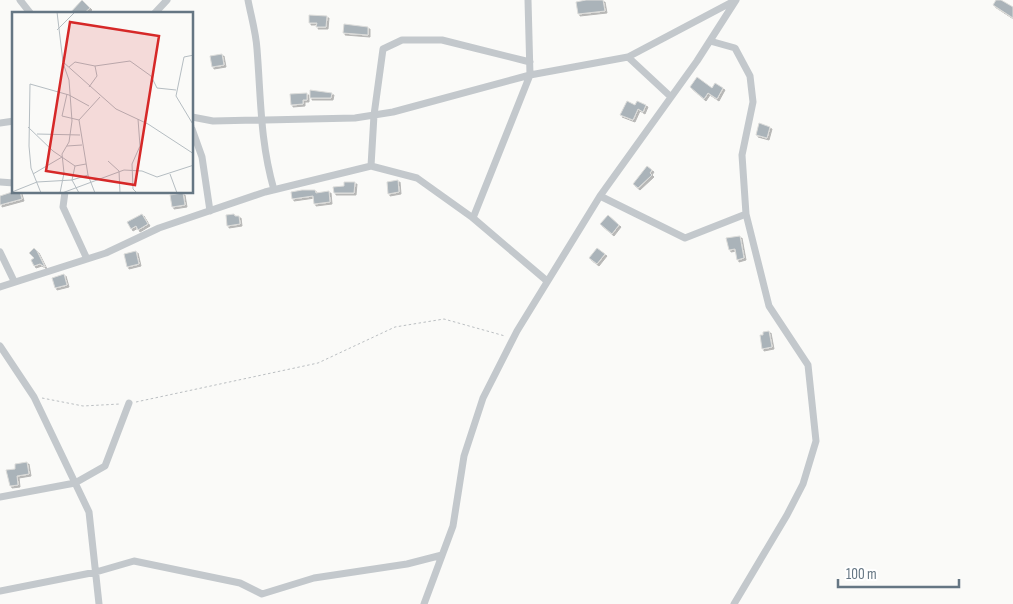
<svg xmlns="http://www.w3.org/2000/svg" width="1013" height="604" font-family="'Sofia Sans Condensed',sans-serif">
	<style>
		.building { fill: #aab3b9; stroke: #dcdcda; filter: url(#shadow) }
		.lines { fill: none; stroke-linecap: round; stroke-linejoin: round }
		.path { stroke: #bbbfc2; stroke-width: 1; stroke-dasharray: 2.5 2.5; stroke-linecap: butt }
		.minor { stroke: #c3c8cc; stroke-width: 7 }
		.inset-road { fill: none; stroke: #b5bdc2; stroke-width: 1 }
		.view { fill: #d62828; fill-opacity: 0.15; stroke: #d62828; stroke-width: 2.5 }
		.inset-edge { fill: none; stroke: #657683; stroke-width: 2.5 }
	</style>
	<defs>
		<filter id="shadow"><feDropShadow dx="2" dy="2" stdDeviation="0" flood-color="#0004"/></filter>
	</defs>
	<rect width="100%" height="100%" fill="#fafaf8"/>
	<path class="building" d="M82 0 90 8 83 14H69Z
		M586 0H603L605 11 578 14 576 2Z
		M996 0H1001L1013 7V18L993 5Z
		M309 15 327 16 326 27H316L317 23H309Z
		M344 24 368 27V35L343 33Z
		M222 54 224 65 212 67 210 56Z
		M697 77 712 88 715 83 723 88 717 99 708 93 704 99 690 87Z
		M310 90 332 93 331 98H310Z
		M307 93V100H303V104L291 105 290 94Z
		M627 101 635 105 637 101 646 105 643 112 638 109 633 120 620 115Z
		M759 123 770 127 767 138 756 135Z
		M647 166 652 170 650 173 652 175 638 188 633 184Z
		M398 180 399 192 388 194 387 182Z
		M344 182H355L354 193H334L333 187 344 186Z
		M302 190H315L316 193 329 191 330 202 314 204 313 196 292 199 291 192Z
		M12 192H20L22 199 0 205V196Z
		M183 193 185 205 172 207 170 195Z
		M142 214 148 224 138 230 136 226 131 229 127 222Z
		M234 214 235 216H239L240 224 227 226 226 215Z
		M608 215 619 225 612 234 600 224Z
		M740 236 744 258 737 260 735 249 729 250 726 238Z
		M34 248 37 251 45 267 40 264 34 266 31 260 34 258 29 253Z
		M597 248 605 254 597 264 589 258Z
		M136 251 139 264 127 267 124 254Z
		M64 274 67 285 55 288 52 278Z
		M769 331 772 347 762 349 760 335H763V332Z
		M27 462 29 474 17 476 18 485 10 486 6 470 15 469V464Z"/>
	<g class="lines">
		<path class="path" d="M42 398 83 406 120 404
			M136 402 318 363 395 327 444 319 505 336"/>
		<path class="minor" d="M20 0 31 14
			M248 0C251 16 256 33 257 49 261 99 260 141 274 190
			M154 14 167 0
			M628 57 671 97
			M192 117 213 121 355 118 393 112 530 75 628 57 736 0
			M0 123 14 121
			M192 129 202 157 210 211
			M371 166 374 115 383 49 402 40H442L530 62
			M0 182 14 183
			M65 192 63 207 87 259
			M600 196 685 238 746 214 742 155 753 102 750 76 735 48 710 41
			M473 218 530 75 528 0
			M0 252 14 281
			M0 287 106 253 159 228 265 192 371 166 417 178 473 218 547 281
			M0 346 34 397 89 512 99 604
			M0 497 75 483 105 466 129 403
			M0 591 96 572 134 561 240 583 262 594 314 578 407 564 442 555
			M424 604 453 526 464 456 483 398 517 331 600 196 697 61 736 0
			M734 604 787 515 803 484 816 441 808 365 769 306 746 214"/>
	</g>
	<g transform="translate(12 12)">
		<rect width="181" height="181" fill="#fafaf8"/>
		<path class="inset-road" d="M45 0 51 50 104 97 136 112 182 142M45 18 63 0M182 43 172 45 164 84 182 114M83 54 118 49 139 64 145 76 164 78M57 55 63 50 83 54 85 64 77 75M55 82 50 104 67 108M16 115 41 139 63 154 74 152M25 122 68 123M55 134 70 133M96 149 107 159 108 181M63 154 60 168 67 181M21 162 50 145M158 162 165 181M0 180 25 170 60 168 76 163M29 181 19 156 17 134 18 72 57 83 77 94M48 181 52 161 50 142 57 130 60 109 57 68 51 51M50 181 112 158 130 159 145 165 182 153M83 181 76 163 67 108 88 85M125 181 121 177 120 152 128 134 126 107"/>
		<path class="view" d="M58 10 147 24 123 173 34 159Z"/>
		<rect width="181" height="181" class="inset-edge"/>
	</g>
	<path d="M838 579v8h121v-8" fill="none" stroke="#657683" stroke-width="2.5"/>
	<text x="846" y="579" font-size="15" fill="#657683" stroke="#ffffff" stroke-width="4" paint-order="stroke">100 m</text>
</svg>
